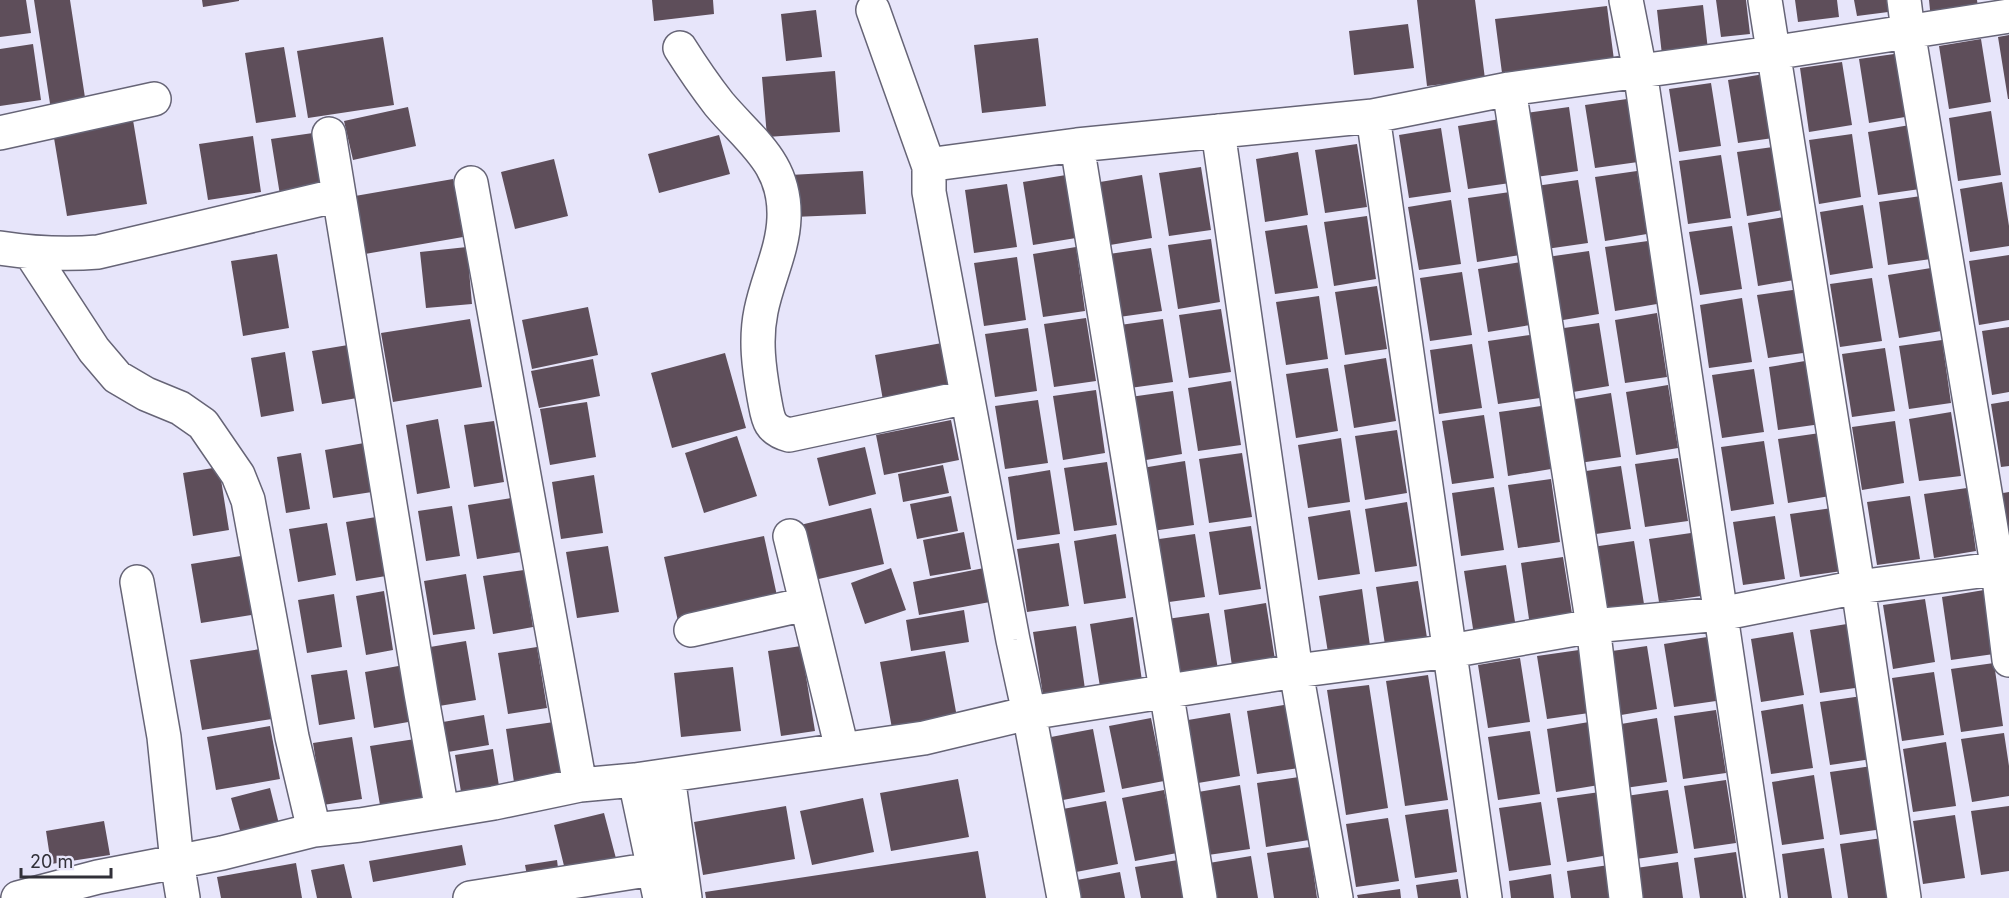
<svg xmlns="http://www.w3.org/2000/svg" width="2009" height="898" font-family="Inter,sans-serif">
	<style>
		.building { fill: #5e4e5a }
		.lines { fill: none; stroke-linecap: round; stroke-linejoin: round }
		.minor-casing { stroke: #666476; stroke-width: 36 }
		.minor { stroke: #fff; stroke-width: 33 }
	</style>
	<rect width="100%" height="100%" fill="#e7e5fa"/>
	<path class="building" d="M0 0H26L31 33 0 37Z
		M34 0H70L86 104 51 110Z
		M202 0H239V1L203 7Z
		M652 0H713L714 14 654 21Z
		M1417 0H1475L1485 79 1427 86Z
		M1716 0H1746L1750 34 1721 37Z
		M1795 0H1837L1839 17 1798 22Z
		M1854 0H1895L1896 11 1857 16Z
		M1929 0H1977L1979 14 1931 20Z
		M1703 5 1708 50 1662 55 1657 10Z
		M1607 6 1614 60 1502 73 1495 19Z
		M816 10 822 57 786 61 781 14Z
		M1408 24 1414 68 1354 75 1349 31Z
		M2009 35V99H2008L1998 37Z
		M383 37 394 105 308 118 297 51Z
		M1038 38 1046 106 982 113 974 45Z
		M1981 39 1991 102 1949 109 1939 46Z
		M33 44 41 100 0 106V49Z
		M284 47 296 117 256 123 245 53Z
		M1901 53 1911 116 1869 123 1859 59Z
		M1842 62 1852 125 1809 132 1800 68Z
		M835 71 840 132 767 137 762 77Z
		M1770 73 1780 137 1738 143 1728 80Z
		M1711 83 1721 146 1679 152 1669 89Z
		M1627 99 1638 162 1595 168 1585 105Z
		M408 107 416 146 353 160 344 121Z
		M1569 107 1578 171 1536 177 1526 113Z
		M1991 111 2001 175 1958 181 1949 118Z
		M132 114 147 204 67 216 52 126Z
		M1500 119 1510 183 1468 189 1458 126Z
		M1910 125 1920 189 1878 195 1868 132Z
		M1441 128 1451 192 1409 198 1399 135Z
		M313 133 322 188 280 195 271 139Z
		M1852 134 1861 197 1819 204 1809 140Z
		M719 135 730 174 659 193 648 154Z
		M253 136 261 192 208 200 199 144Z
		M1357 144 1367 207 1325 213 1315 150Z
		M1780 146 1789 209 1747 216 1737 152Z
		M1298 152 1308 215 1265 222 1256 159Z
		M1721 155 1731 218 1688 224 1679 161Z
		M554 159 568 216 515 229 501 172Z
		M1201 167 1211 230 1169 236 1159 173Z
		M863 171 866 214 793 217 790 175Z
		M1637 171 1647 234 1605 241 1595 177Z
		M1066 175 1076 238 1033 245 1023 182Z
		M1142 175 1152 238 1110 245 1100 182Z
		M453 179 463 237 365 254 355 196Z
		M1578 180 1588 243 1546 249 1536 186Z
		M2002 182 2009 226V246L1970 252 1960 189Z
		M1007 184 1017 247 974 253 965 190Z
		M1510 192 1520 255 1477 262 1468 198Z
		M1921 196 1931 259 1888 265 1879 202Z
		M1451 200 1461 264 1419 270 1408 207Z
		M1863 205 1873 268 1830 275 1820 212Z
		M1367 216 1376 279 1334 286 1324 222Z
		M1790 216 1800 279 1758 286 1748 223Z
		M1307 225 1318 288 1275 294 1265 231Z
		M1732 226 1742 289 1700 295 1689 232Z
		M1211 239 1220 302 1178 309 1168 245Z
		M1648 241 1657 304 1615 311 1605 247Z
		M467 247 472 304 426 308 420 252Z
		M1076 247 1085 311 1043 317 1033 254Z
		M1151 248 1162 311 1119 317 1109 254Z
		M1589 251 1599 314 1557 321 1547 257Z
		M277 254 289 328 243 336 231 261Z
		M2009 255V320L1979 325 1969 261Z
		M1017 257 1026 320 984 326 974 263Z
		M1521 262 1530 325 1488 332 1478 269Z
		M1931 268 1941 331 1899 338 1888 275Z
		M1462 272 1472 335 1430 341 1420 278Z
		M1872 278 1882 341 1840 347 1830 284Z
		M1377 286 1387 349 1345 355 1335 292Z
		M1800 289 1810 352 1768 358 1757 295Z
		M1319 296 1328 359 1286 365 1276 302Z
		M1742 298 1752 362 1709 368 1700 305Z
		M588 307 598 355 532 369 522 320Z
		M1221 309 1231 372 1189 378 1179 315Z
		M1657 313 1667 377 1625 383 1615 320Z
		M1086 318 1096 381 1054 387 1044 324Z
		M470 319 482 387 393 402 381 333Z
		M1163 319 1173 382 1130 388 1120 325Z
		M1599 323 1609 386 1567 393 1557 329Z
		M2009 327V392L1992 395 1982 331Z
		M1028 328 1037 391 995 397 985 334Z
		M1530 335 1540 398 1498 404 1488 341Z
		M1942 340 1951 403 1909 409 1899 346Z
		M942 343 951 394 884 406 875 355Z
		M354 344 363 397 322 404 312 351Z
		M1472 344 1482 408 1439 414 1430 350Z
		M1885 348 1895 411 1852 417 1842 354Z
		M285 352 294 411 261 417 251 358Z
		M725 353 746 428 672 448 651 373Z
		M1386 358 1396 421 1354 428 1344 365Z
		M593 359 600 396 539 408 531 371Z
		M1811 360 1821 424 1778 430 1769 367Z
		M1328 368 1338 431 1296 438 1286 374Z
		M1754 369 1764 432 1722 438 1712 375Z
		M1231 381 1241 445 1198 451 1188 388Z
		M1668 385 1678 448 1636 455 1626 392Z
		M1096 390 1105 453 1063 460 1053 396Z
		M1173 391 1182 454 1140 461 1130 397Z
		M1611 393 1621 457 1579 463 1569 400Z
		M1038 400 1048 463 1005 469 995 406Z
		M2009 401V466L2001 467 1991 404Z
		M587 402 596 457 550 465 540 409Z
		M1541 406 1551 469 1508 476 1499 412Z
		M1951 412 1961 476 1919 481 1909 419Z
		M1484 415 1494 478 1452 484 1442 421Z
		M438 419 450 488 417 494 406 425Z
		M951 420 959 460 884 475 876 435Z
		M494 421 504 482 474 487 464 425Z
		M1895 421 1904 483 1862 490 1852 427Z
		M1397 430 1407 493 1365 500 1355 436Z
		M1820 433 1830 496 1788 503 1778 439Z
		M737 436 757 496 704 513 685 453Z
		M1341 438 1350 502 1308 508 1298 445Z
		M1764 441 1774 504 1731 511 1721 447Z
		M364 443 372 492 333 498 325 450Z
		M865 447 876 494 829 506 817 458Z
		M301 453 310 509 286 513 277 457Z
		M1242 453 1252 517 1209 523 1199 459Z
		M1678 458 1688 521 1645 527 1635 464Z
		M1185 461 1194 525 1152 531 1142 468Z
		M1107 462 1117 525 1074 531 1064 468Z
		M943 465 949 493 903 502 898 474Z
		M1621 466 1631 529 1589 535 1579 472Z
		M219 467 229 530 193 536 183 473Z
		M1050 470 1060 534 1017 540 1008 477Z
		M594 475 603 533 561 539 552 482Z
		M1551 479 1560 542 1518 548 1508 485Z
		M1494 487 1504 550 1461 556 1452 493Z
		M1967 488 1976 551 1934 558 1924 494Z
		M2009 492V547L1997 494Z
		M951 496 958 531 917 539 910 504Z
		M1910 496 1920 559 1877 565 1867 502Z
		M511 498 521 552 477 559 468 505Z
		M1407 502 1417 566 1375 572 1365 509Z
		M452 506 460 556 426 561 418 511Z
		M871 508 884 564 810 581 796 526Z
		M1832 508 1842 571 1800 577 1790 514Z
		M1350 510 1360 574 1318 580 1308 517Z
		M1775 516 1785 579 1743 585 1733 522Z
		M376 517 386 576 356 581 346 522Z
		M327 523 336 575 298 582 289 529Z
		M1251 526 1261 589 1219 595 1209 532Z
		M964 532 971 569 930 576 923 540Z
		M1691 533 1701 596 1659 602 1649 539Z
		M1116 534 1126 598 1084 604 1074 541Z
		M1195 534 1205 597 1162 603 1152 540Z
		M764 536 779 605 679 626 664 557Z
		M1634 541 1644 604 1602 611 1592 547Z
		M1059 543 1069 606 1027 612 1017 549Z
		M608 546 619 612 577 618 566 552Z
		M247 555 257 614 201 623 191 564Z
		M1563 557 1573 620 1530 626 1521 563Z
		M1506 565 1516 628 1474 635 1464 571Z
		M891 568 906 610 865 624 851 583Z
		M984 568 990 602 919 615 913 582Z
		M524 570 533 627 493 634 483 576Z
		M466 574 475 629 433 635 424 581Z
		M1418 581 1428 644 1386 651 1376 587Z
		M1362 589 1371 653 1329 659 1319 596Z
		M1984 590 1994 654 1951 660 1942 597Z
		M384 591 393 650 366 655 356 596Z
		M334 594 342 647 307 653 298 600Z
		M1925 599 1935 662 1893 669 1883 605Z
		M1266 603 1276 666 1233 673 1224 610Z
		M964 610 969 642 911 651 906 620Z
		M1209 613 1219 676 1177 682 1167 619Z
		M1133 617 1142 681 1100 687 1090 624Z
		M1853 623 1862 687 1820 693 1810 630Z
		M1076 626 1085 689 1043 695 1033 632Z
		M1793 632 1804 695 1761 702 1751 639Z
		M1707 637 1716 701 1674 707 1664 644Z
		M466 641 476 700 439 706 430 647Z
		M801 646 815 731 781 736 768 651Z
		M1647 646 1657 709 1615 716 1605 652Z
		M537 647 547 708 508 714 498 653Z
		M260 649 272 719 202 730 190 660Z
		M1579 650 1589 713 1547 719 1537 656Z
		M945 651 958 723 893 734 880 662Z
		M1520 658 1530 722 1488 728 1478 665Z
		M1994 663 2003 726 1961 732 1951 669Z
		M404 665 414 721 374 728 365 672Z
		M733 667 741 731 681 737 674 673Z
		M347 670 355 719 319 725 311 675Z
		M1934 672 1944 735 1902 741 1892 678Z
		M1428 675 1448 800 1405 806 1386 681Z
		M1369 685 1388 808 1346 815 1327 690Z
		M1862 696 1872 759 1830 765 1820 702Z
		M1290 704 1299 768 1257 774 1247 711Z
		M1803 704 1813 768 1771 774 1761 711Z
		M1716 710 1726 773 1683 779 1674 716Z
		M1230 713 1240 776 1198 783 1188 720Z
		M484 715 489 745 442 753 437 723Z
		M1151 718 1164 781 1122 789 1109 726Z
		M1657 718 1667 782 1625 788 1615 725Z
		M554 722 562 774 514 782 506 729Z
		M1589 722 1599 785 1556 792 1547 729Z
		M270 726 280 779 216 790 207 737Z
		M1093 729 1105 792 1063 800 1051 737Z
		M1530 731 1540 794 1498 800 1488 737Z
		M2004 733 2009 766V796L1972 802 1961 739Z
		M352 737 362 799 323 805 313 743Z
		M415 739 424 798 380 805 370 746Z
		M1946 742 1956 806 1913 812 1903 749Z
		M493 749 500 792 462 798 455 755Z
		M1872 766 1883 829 1840 835 1830 772Z
		M1814 775 1824 839 1782 845 1772 782Z
		M1299 777 1309 840 1266 847 1257 783Z
		M958 779 969 837 891 851 880 793Z
		M1726 780 1736 843 1694 849 1684 786Z
		M1240 785 1250 849 1208 855 1198 792Z
		M270 788 279 824 241 834 231 798Z
		M1164 790 1177 853 1135 861 1122 798Z
		M1668 790 1678 853 1636 859 1626 796Z
		M1600 792 1609 855 1567 862 1557 798Z
		M863 798 874 852 812 865 800 811Z
		M1106 801 1118 864 1076 872 1063 809Z
		M1541 802 1551 865 1509 871 1499 808Z
		M786 806 795 859 703 875 694 822Z
		M2009 806V871L1981 875 1971 811Z
		M1448 809 1457 872 1415 878 1405 815Z
		M604 813 618 866 567 878 554 825Z
		M1955 815 1965 878 1923 884 1913 821Z
		M1388 818 1399 881 1356 887 1346 824Z
		M104 821 110 855 51 864 46 831Z
		M1882 838 1892 898H1848L1840 844Z
		M462 845 466 865 373 882 369 861Z
		M1310 847 1317 898H1274L1267 853Z
		M1824 848 1832 898H1788L1782 854Z
		M978 851 986 898H706L705 892Z
		M1736 852 1743 898H1700L1694 858Z
		M1251 856 1258 898H1215L1209 863Z
		M557 860 559 876 528 881 525 865Z
		M1178 860 1185 898H1141L1135 867Z
		M1678 862 1683 898H1640L1636 868Z
		M296 863 302 898H221L217 877Z
		M344 864 352 898H317L311 870Z
		M1609 865 1615 898H1571L1567 871Z
		M1120 872 1125 898H1081L1077 880Z
		M1551 874 1554 898H1511L1509 881Z
		M1458 879 1461 898H1418L1416 885Z
		M1400 889 1401 898H1358L1357 895Z"/>
	<g class="lines">
		<defs>
			<path id="minor" d="M1626 0 1640 71 1763 898
				M1765 0 1858 587 1904 898
				M1904 0 1908 31 1998 570 2009 660
				M873 10 929 167
				M680 48C692 67 705 86 719 104 751 142 786 163 784 218 783 250 767 280 761 311 755 340 759 368 764 397 768 417 767 429 789 435L967 397
				M1509 89 1593 626 1626 898
				M1373 116 1485 898
				M1218 131 1296 671 1336 898
				M0 133 154 99
				M329 134 421 693 442 811
				M1077 145 1200 898
				M471 183 580 785
				M0 248C33 253 65 255 98 252L339 195
				M30 252 94 350 117 377 146 394 180 408 203 424 238 475 248 500 292 737 314 830
				M790 536 842 749
				M137 582 164 737 177 862 183 898
				M691 630 806 604
				M668 776 685 898
				M635 780 660 898
				M18 898 98 877 222 853 314 830 360 825 494 803 580 785 635 780 924 738 1029 713 1296 671 1450 651 1593 626 1720 614 1858 587 2009 567
				M470 898 653 869
				M1064 898 1029 713 1013 640 929 192V167L942 163 1077 145 1373 116 1509 89 1772 53 2009 16"/>
		</defs>
		<use href="#minor" class="minor-casing"/>
		<use href="#minor" class="minor"/>
	</g>
	<path d="M21 868v9h90v-9" fill="none" stroke="#313038" stroke-width="3"/>
	<text x="30" y="868" font-size="18" fill="#313038" stroke="#e7e5fa" stroke-width="4.5" paint-order="stroke">20 m</text>
</svg>
